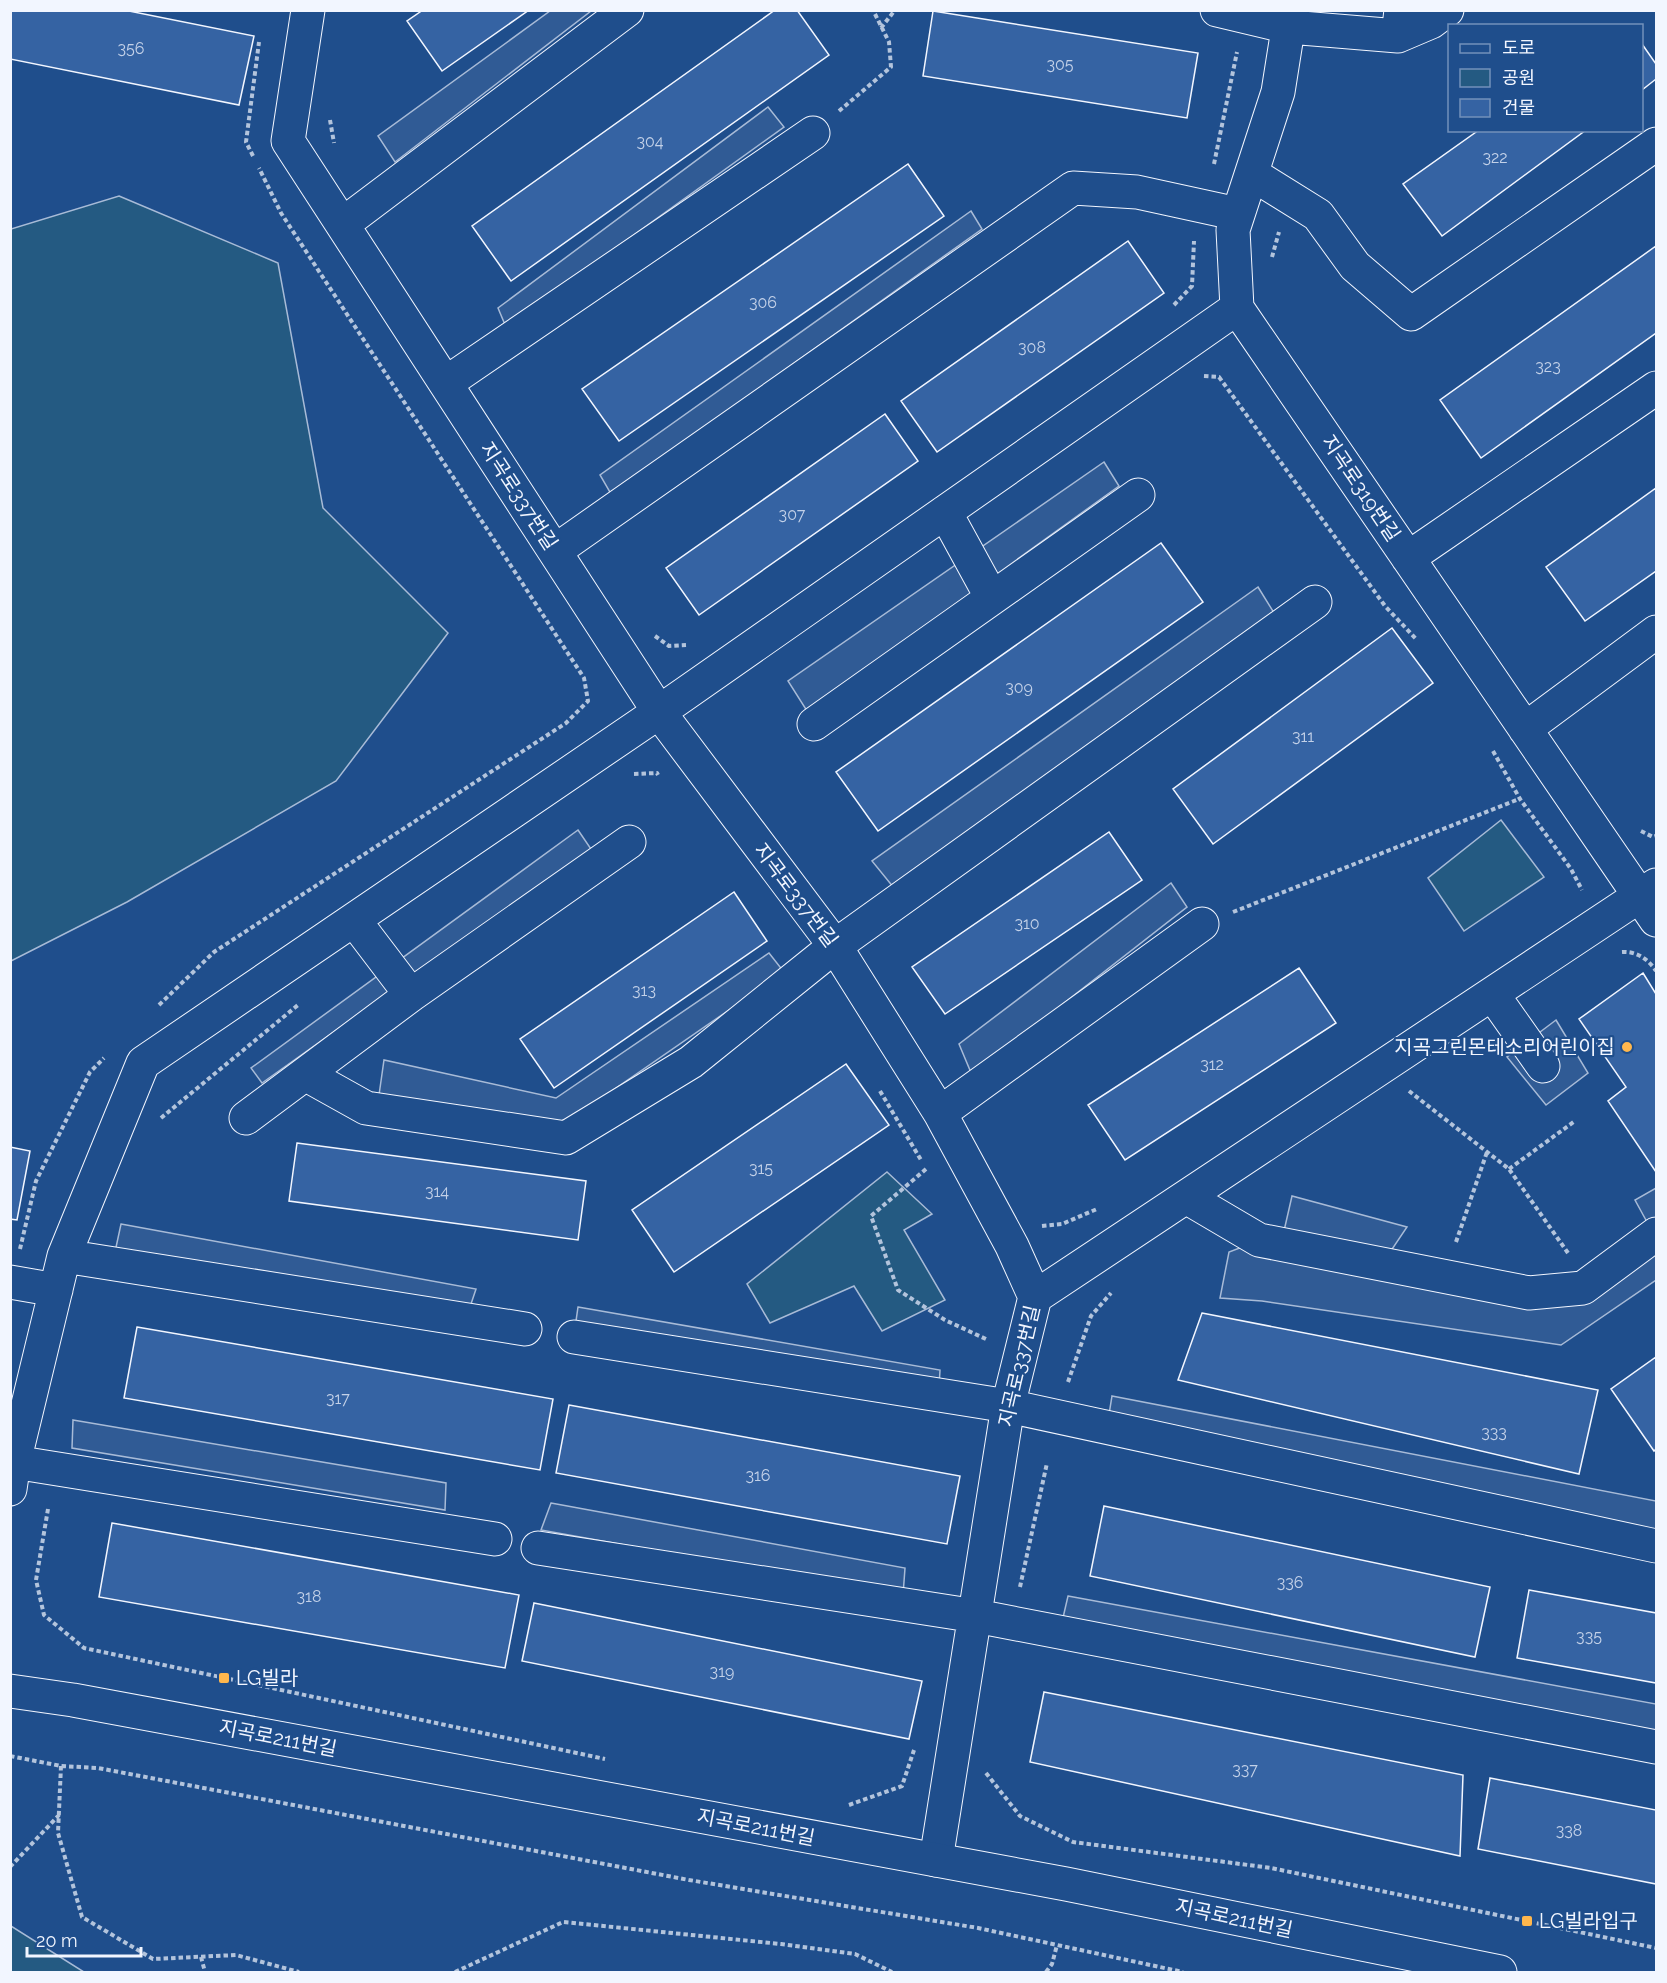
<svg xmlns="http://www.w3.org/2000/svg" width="1667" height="1983" font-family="Raleway,'Noto Sans KR',sans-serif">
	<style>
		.green { fill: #245a82; stroke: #a8bbd7; stroke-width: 1.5 }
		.parking { fill: #305b95; stroke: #a8bbd7; stroke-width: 1.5 }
		.building { fill: #3563a3; stroke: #f2f6ff; stroke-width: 1.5 }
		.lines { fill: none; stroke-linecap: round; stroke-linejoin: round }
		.minor-casing { stroke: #f2f6ff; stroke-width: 35 }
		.major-casing { stroke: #f2f6ff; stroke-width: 35 }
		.path { stroke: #b3c4dc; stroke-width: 4; stroke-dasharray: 4.5 3; stroke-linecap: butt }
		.minor { stroke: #1f4e8c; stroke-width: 33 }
		.major { stroke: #1f4e8c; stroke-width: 33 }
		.poi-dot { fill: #ffb74d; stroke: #1f4e8c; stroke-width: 2 }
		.labels { text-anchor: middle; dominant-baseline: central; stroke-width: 4.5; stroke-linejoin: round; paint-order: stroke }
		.number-label { font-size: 16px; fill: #c3d1e8 }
		.street-label { font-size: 20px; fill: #f2f6ff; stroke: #1f4e8c }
		.poi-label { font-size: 20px; fill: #f2f6ff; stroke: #1f4e8c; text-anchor: start }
	</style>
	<rect width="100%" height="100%" fill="#1f4e8c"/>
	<path class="green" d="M119 196 278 263 323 508 448 633 336 781 127 902 11 961V229Z
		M1501 820 1544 877 1464 931 1428 878Z
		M887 1172 932 1214 904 1230 945 1300 882 1331 854 1286 770 1323 747 1284Z
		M10 1926H11L84 1972H11Z"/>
	<path class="parking" d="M550 11H591L395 162 378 136Z
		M768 107 784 127 506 327 498 308Z
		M971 211 982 229 611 494 600 475Z
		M1104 462 1119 486 807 711 788 681Z
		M1258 587 1276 616 894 888 872 861Z
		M578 830 591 849 262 1083 251 1068Z
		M1171 883 1187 907 972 1075 959 1044Z
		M769 953 784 972 564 1124 379 1095 384 1060 556 1098Z
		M1556 1020 1588 1073 1546 1105 1507 1057Z
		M1656 1188V1280L1561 1345 1262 1301 1220 1298 1229 1252 1284 1231 1292 1196 1407 1227 1374 1276 1556 1306 1647 1222 1635 1200Z
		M121 1224 476 1289 470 1307 115 1252Z
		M578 1307 940 1370 939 1387 575 1328Z
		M1112 1396 1656 1501V1532L1107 1427Z
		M73 1420 446 1483 445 1510 72 1448Z
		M551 1503 905 1568 903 1595 541 1530Z
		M1068 1596 1656 1704V1738L1062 1622Z"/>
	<path class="building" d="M10 10H124L254 36 239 105 10 59Z
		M423 10H529L442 71 407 21Z
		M775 10H797L829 55 511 281 472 226Z
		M933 11 1198 53 1187 118 923 76Z
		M1642 44 1656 64V79L1642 90Z
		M1479 130H1586L1442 236 1403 184Z
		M908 164 944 216 619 441 582 389Z
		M1128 241 1164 293 937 452 901 401Z
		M1656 246V333L1481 458 1440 400Z
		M885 414 918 461 699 615 666 568Z
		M1656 488V571L1585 621 1546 567Z
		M1161 543 1203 602 878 831 836 772Z
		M1392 628 1433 683 1213 844 1173 789Z
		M1109 832 1142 880 945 1014 912 967Z
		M734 892 767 941 554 1088 520 1039Z
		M1299 968 1336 1023 1125 1160 1088 1105Z
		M1643 973 1656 994V1172L1608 1101 1626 1087 1579 1019Z
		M846 1064 889 1125 674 1272 632 1210Z
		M297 1143 586 1181 578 1240 289 1201Z
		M10 1147 30 1151 17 1220 10 1219Z
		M1202 1313 1598 1390 1579 1474 1178 1380Z
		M137 1327 553 1399 540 1470 124 1398Z
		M1656 1357V1449L1654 1451 1611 1389Z
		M569 1405 960 1476 947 1544 556 1473Z
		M1104 1506 1490 1587 1475 1657 1090 1576Z
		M112 1523 519 1595 505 1668 99 1597Z
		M1529 1590 1656 1613V1683L1517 1658Z
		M534 1603 922 1681 909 1739 522 1661Z
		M1044 1692 1463 1775 1460 1856 1030 1762Z
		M1490 1778 1656 1810V1884L1478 1849Z"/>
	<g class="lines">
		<defs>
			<path id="minor" d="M308 10 288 141 659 712 835 946 940 1113 1012 1246 1035 1297 1008 1406 936 1860
				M1217 10 1289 27 1398 36 1401 10
				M1291 10 1278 92 1233 230 1237 308 1656 920
				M1398 36 1431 22 1447 10
				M1252 174 1318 215 1355 266 1411 314 1656 144
				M343 224 627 10
				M446 383 813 133
				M945 512 992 598
				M555 551 1073 188 1137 192 1238 214
				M1408 558 1656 388
				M814 724 1138 495
				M1525 729 1656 632
				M354 920 411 995
				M1493 995 1543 1066
				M305 1074 366 1108 566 1138 691 1062 835 946 1315 602
				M940 1113 1202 924
				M246 1118 411 995 629 842
				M1186 1197 1259 1240 1529 1293 1583 1288 1656 1234
				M64 1256 525 1329
				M10 1282 56 1290
				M1035 1297 1656 885
				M574 1337 1008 1406 1656 1546
				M14 1462 495 1539
				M10 1489 14 1462 64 1256 143 1063 659 712 1237 308
				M538 1548 976 1616 1656 1747"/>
			<path id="major" d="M10 1691 73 1700 1066 1884 1500 1972"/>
		</defs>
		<use href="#minor" class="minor-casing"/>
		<use href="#major" class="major-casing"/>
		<path class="path" d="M881 28 895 10
			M839 111 891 67 889 42 873 10
			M330 120 334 143
			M253 156 246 142 259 42
			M1214 164 1237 52
			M1272 257 1279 232
			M1174 305 1192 286 1194 241
			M1204 376 1219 377 1385 606 1416 639
			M655 636 669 646 686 645
			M1493 751 1520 799 1571 869 1582 890
			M634 774 657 773 658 775
			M1641 831 1653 837 1656 836
			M1233 912 1519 799
			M1622 952C1637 951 1649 960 1656 971
			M159 1005 214 952 566 723 588 701 584 678 281 213 259 168
			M880 1091 921 1160
			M1409 1091 1509 1169 1568 1253
			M161 1118 298 1005
			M926 1169 871 1216 898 1290 945 1320 988 1340
			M1509 1169 1575 1121
			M1042 1226 1062 1224 1097 1209
			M1456 1242 1487 1152
			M20 1249 36 1181 90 1072 104 1058
			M1068 1382 1091 1316 1111 1293
			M48 1509 36 1580 44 1615 84 1648 605 1759
			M1020 1587 1047 1463
			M10 1756 61 1766 98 1768 689 1880 978 1928 1183 1972
			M61 1766 58 1833 82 1917 153 1959 236 1955 299 1972
			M986 1773 1020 1816 1073 1842 1271 1868 1656 1948
			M849 1805 902 1786 914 1750
			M10 1867 59 1815
			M201 1957 205 1972
			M455 1972 563 1922 781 1944 855 1954 892 1972
			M1046 1972 1052 1964 1057 1945"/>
		<use href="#minor" class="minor"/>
		<use href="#major" class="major"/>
	</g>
	<g class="poi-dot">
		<circle cx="1627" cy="1047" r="6"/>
		<rect x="218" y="1672" width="12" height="12" rx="3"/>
		<rect x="1521" y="1915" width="12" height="12" rx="3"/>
	</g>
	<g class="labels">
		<g class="number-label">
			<text x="131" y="48">356</text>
			<text x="1060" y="64">305</text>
			<text x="650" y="141">304</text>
			<text x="1495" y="157">322</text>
			<text x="763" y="302">306</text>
			<text x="1032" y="347">308</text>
			<text x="1548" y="366">323</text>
			<text x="792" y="514">307</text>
			<text x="1019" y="687">309</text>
			<text x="1303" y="736">311</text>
			<text x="1027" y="923">310</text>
			<text x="644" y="990">313</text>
			<text x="1212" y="1064">312</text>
			<text x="761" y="1168">315</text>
			<text x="437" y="1191">314</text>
			<text x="338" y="1398">317</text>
			<text x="1494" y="1432">333</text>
			<text x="758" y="1475">316</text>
			<text x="1290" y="1582">336</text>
			<text x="309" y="1596">318</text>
			<text x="1589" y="1636">335</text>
			<text x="722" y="1671">319</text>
			<text x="1245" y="1769">337</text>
			<text x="1569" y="1830">338</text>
		</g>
		<g class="street-label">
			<text transform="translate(1361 488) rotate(56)">지곡로319번길</text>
			<text transform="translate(519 496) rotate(57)">지곡로337번길</text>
			<text transform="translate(796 895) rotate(53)">지곡로337번길</text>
			<text transform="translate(1019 1366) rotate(-77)">지곡로337번길</text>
			<text transform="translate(278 1738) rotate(11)">지곡로211번길</text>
			<text transform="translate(756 1827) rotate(11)">지곡로211번길</text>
			<text transform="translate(1234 1918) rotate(12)">지곡로211번길</text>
		</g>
		<g class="poi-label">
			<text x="1615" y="1047" text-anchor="end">지곡그린몬테소리어린이집</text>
			<text x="236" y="1678">LG빌라</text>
			<text x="1539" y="1921">LG빌라입구</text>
		</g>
	</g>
	<rect width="1667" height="1983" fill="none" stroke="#f2f6ff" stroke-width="24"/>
	<rect x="1448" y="24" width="195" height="108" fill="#1f4e8c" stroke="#7391ba" stroke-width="1.5"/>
	<rect x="1460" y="44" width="30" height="9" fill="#1f4e8c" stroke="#7391ba" stroke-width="1.5"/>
	<text x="1502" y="54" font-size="18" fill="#f2f6ff">도로</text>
	<rect x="1460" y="69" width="30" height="18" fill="#245a82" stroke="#7391ba" stroke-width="1.5"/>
	<text x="1502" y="84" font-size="18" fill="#f2f6ff">공원</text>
	<rect x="1460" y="99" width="30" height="18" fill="#3563a3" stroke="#7391ba" stroke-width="1.5"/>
	<text x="1502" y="114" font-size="18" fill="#f2f6ff">건물</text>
	<path d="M27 1947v9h114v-9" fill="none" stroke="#f2f6ff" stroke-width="3"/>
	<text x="36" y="1947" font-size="18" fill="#f2f6ff" stroke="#1f4e8c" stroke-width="4.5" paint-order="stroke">20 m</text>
</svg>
